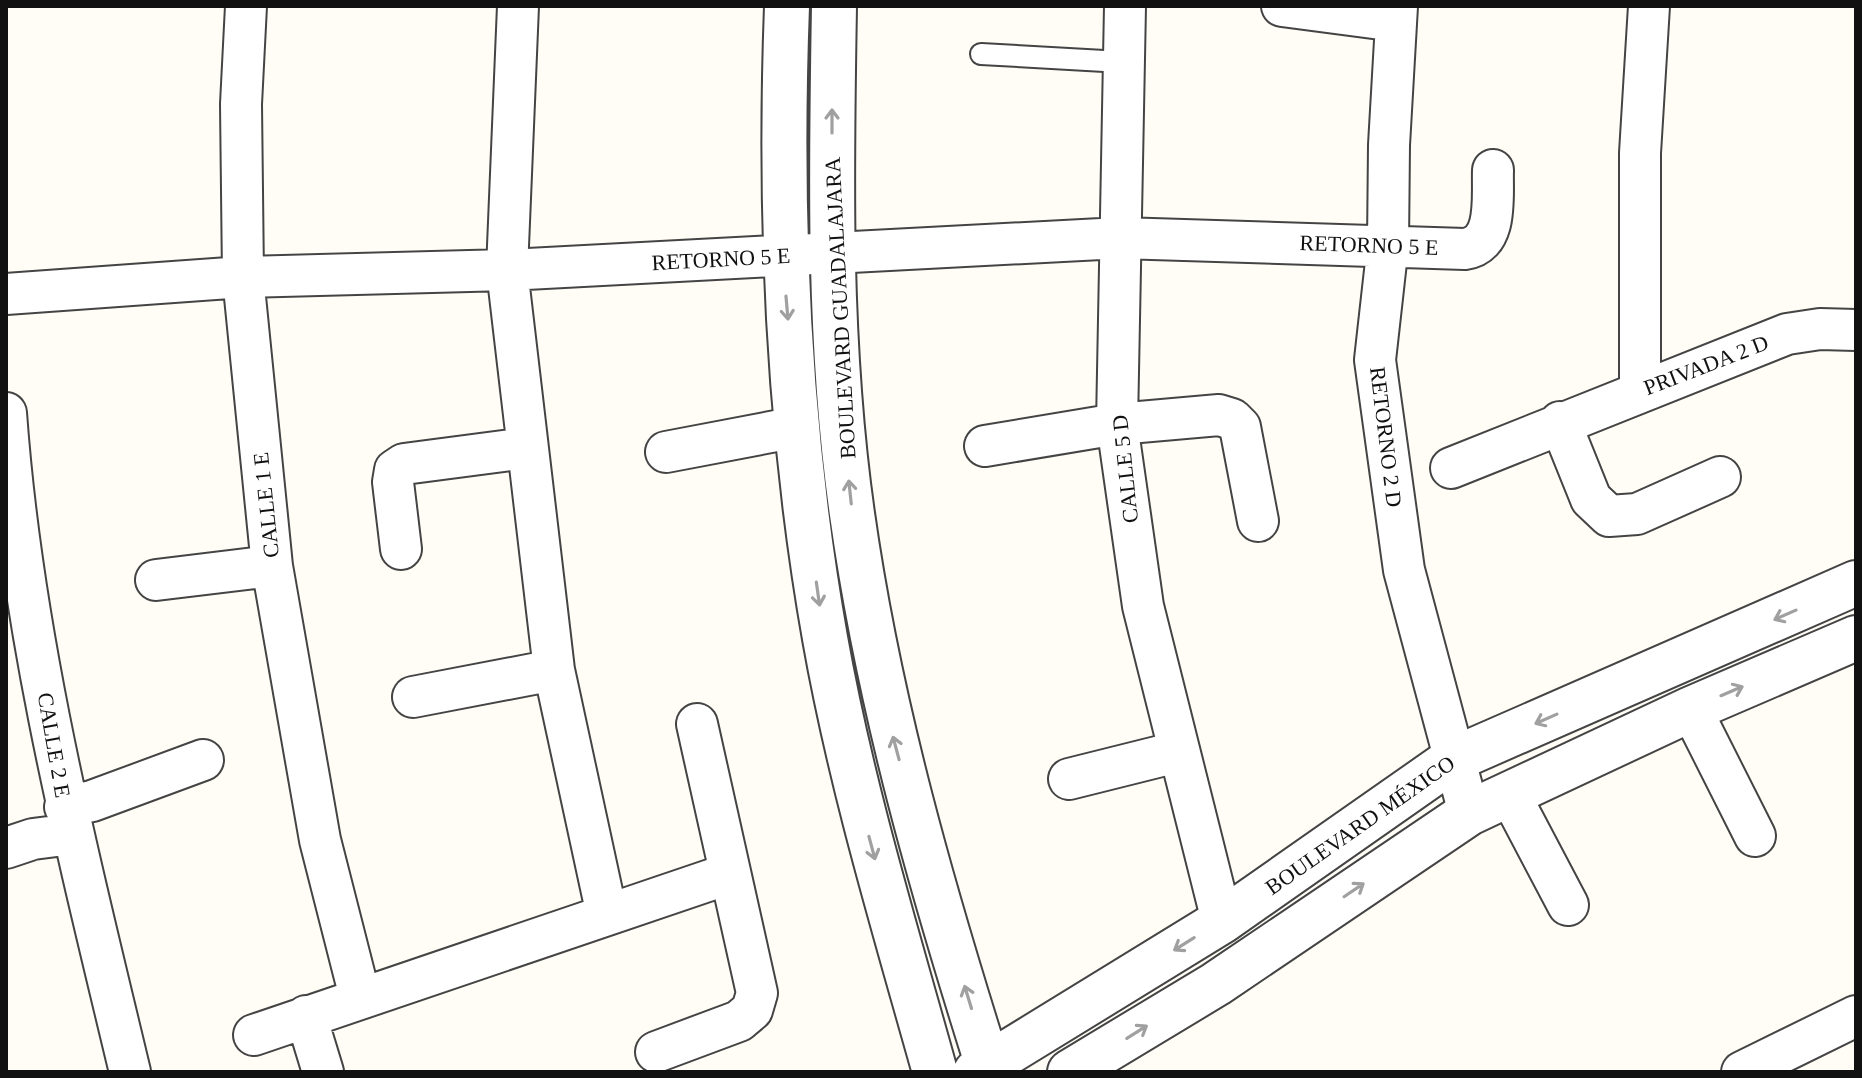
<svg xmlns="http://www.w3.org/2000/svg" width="1862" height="1078" font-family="Georgia,serif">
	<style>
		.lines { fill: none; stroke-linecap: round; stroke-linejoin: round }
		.service-casing { stroke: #444; stroke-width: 24 }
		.minor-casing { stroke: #444; stroke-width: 44 }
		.tertiary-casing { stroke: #444; stroke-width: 48 }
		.service { stroke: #fff; stroke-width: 20 }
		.minor { stroke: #fff; stroke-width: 40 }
		.tertiary { stroke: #fff; stroke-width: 44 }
		.oneway { stroke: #a0a0a0 }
		.labels { text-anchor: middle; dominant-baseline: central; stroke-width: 8; stroke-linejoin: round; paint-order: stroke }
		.street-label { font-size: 22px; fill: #111; stroke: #fff }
	</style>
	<rect width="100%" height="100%" fill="#fffdf5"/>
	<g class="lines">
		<defs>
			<path id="service" d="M981 54 1122 62"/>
			<path id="minor" d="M246 6 241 104 243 277 272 566 320 840 360 997
				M518 6 507 270 554 670 607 915
				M1125 6 1117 424 1143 606 1222 921
				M1282 6 1396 21
				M1397 6 1389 145 1388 244 1375 360 1404 570 1469 813
				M6 294 243 277 507 270 1120 238 1465 249C1499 244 1492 196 1493 170
				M1640 391V153L1649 6
				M6 413C22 636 78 855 130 1072
				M1560 422 1591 499 1609 516 1637 514 1720 477
				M985 446 1117 424 1219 415 1232 419 1240 427 1258 521
				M666 452 797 427
				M1451 468 1787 334 1820 329 1856 330
				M401 549 393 482 395 470 404 464 526 448
				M156 580 272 566
				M413 697 554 670
				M1691 709 1755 836
				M1069 779 1177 752
				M1509 793 1568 905
				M65 807 92 801 203 760
				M6 848 33 839 72 834
				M306 1016 323 1072
				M254 1035 728 874
				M656 1052 739 1021 752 1010 757 993 697 724
				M1742 1072 1856 1016"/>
			<path id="tertiary" d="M787 6C779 219 788 429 825 638 851 785 895 929 935 1072
				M834 6C831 175 828 346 852 514 879 705 932 889 990 1072
				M976 1072 1222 921 1452 760 1856 583
				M1070 1072 1216 984 1469 813 1691 709 1856 638"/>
		</defs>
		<use href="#service" class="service-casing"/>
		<use href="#minor" class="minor-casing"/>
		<use href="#tertiary" class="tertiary-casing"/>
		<use href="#service" class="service"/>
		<use href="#minor" class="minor"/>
		<use href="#tertiary" class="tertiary"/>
	</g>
	<defs><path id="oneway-shaft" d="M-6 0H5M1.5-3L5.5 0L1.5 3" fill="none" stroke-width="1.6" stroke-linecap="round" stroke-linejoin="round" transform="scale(2)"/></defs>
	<g class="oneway">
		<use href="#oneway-shaft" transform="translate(832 121) rotate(-90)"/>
		<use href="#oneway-shaft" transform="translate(787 308) rotate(85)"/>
		<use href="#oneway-shaft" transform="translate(850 492) rotate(-96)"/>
		<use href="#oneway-shaft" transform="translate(818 594) rotate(82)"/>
		<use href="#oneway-shaft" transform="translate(1785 615) rotate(156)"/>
		<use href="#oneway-shaft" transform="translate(1732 691) rotate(-23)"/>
		<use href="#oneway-shaft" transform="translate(1546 719) rotate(156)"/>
		<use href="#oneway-shaft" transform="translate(896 748) rotate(-105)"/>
		<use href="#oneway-shaft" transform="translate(872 848) rotate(75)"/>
		<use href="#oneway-shaft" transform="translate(1354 890) rotate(-34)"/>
		<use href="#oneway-shaft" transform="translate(1184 944) rotate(148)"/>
		<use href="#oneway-shaft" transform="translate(968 997) rotate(-107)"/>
		<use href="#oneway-shaft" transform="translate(1137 1032) rotate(-32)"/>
	</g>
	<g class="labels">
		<g class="street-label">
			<text transform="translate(1369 245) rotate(2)">RETORNO 5 E</text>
			<text transform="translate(721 259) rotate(-3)">RETORNO 5 E</text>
			<text transform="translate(840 308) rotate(-93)">BOULEVARD GUADALAJARA</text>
			<text transform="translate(1706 365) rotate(-21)">PRIVADA 2 D</text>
			<text transform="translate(1386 437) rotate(83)">RETORNO 2 D</text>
			<text transform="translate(1125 469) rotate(-96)">CALLE 5 D</text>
			<text transform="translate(266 505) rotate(-96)">CALLE 1 E</text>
			<text transform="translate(54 745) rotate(80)">CALLE 2 E</text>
			<text transform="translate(1360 825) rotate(-35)">BOULEVARD MÉXICO</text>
		</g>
	</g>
	<rect width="1862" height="1078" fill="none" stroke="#111111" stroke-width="16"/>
</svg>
